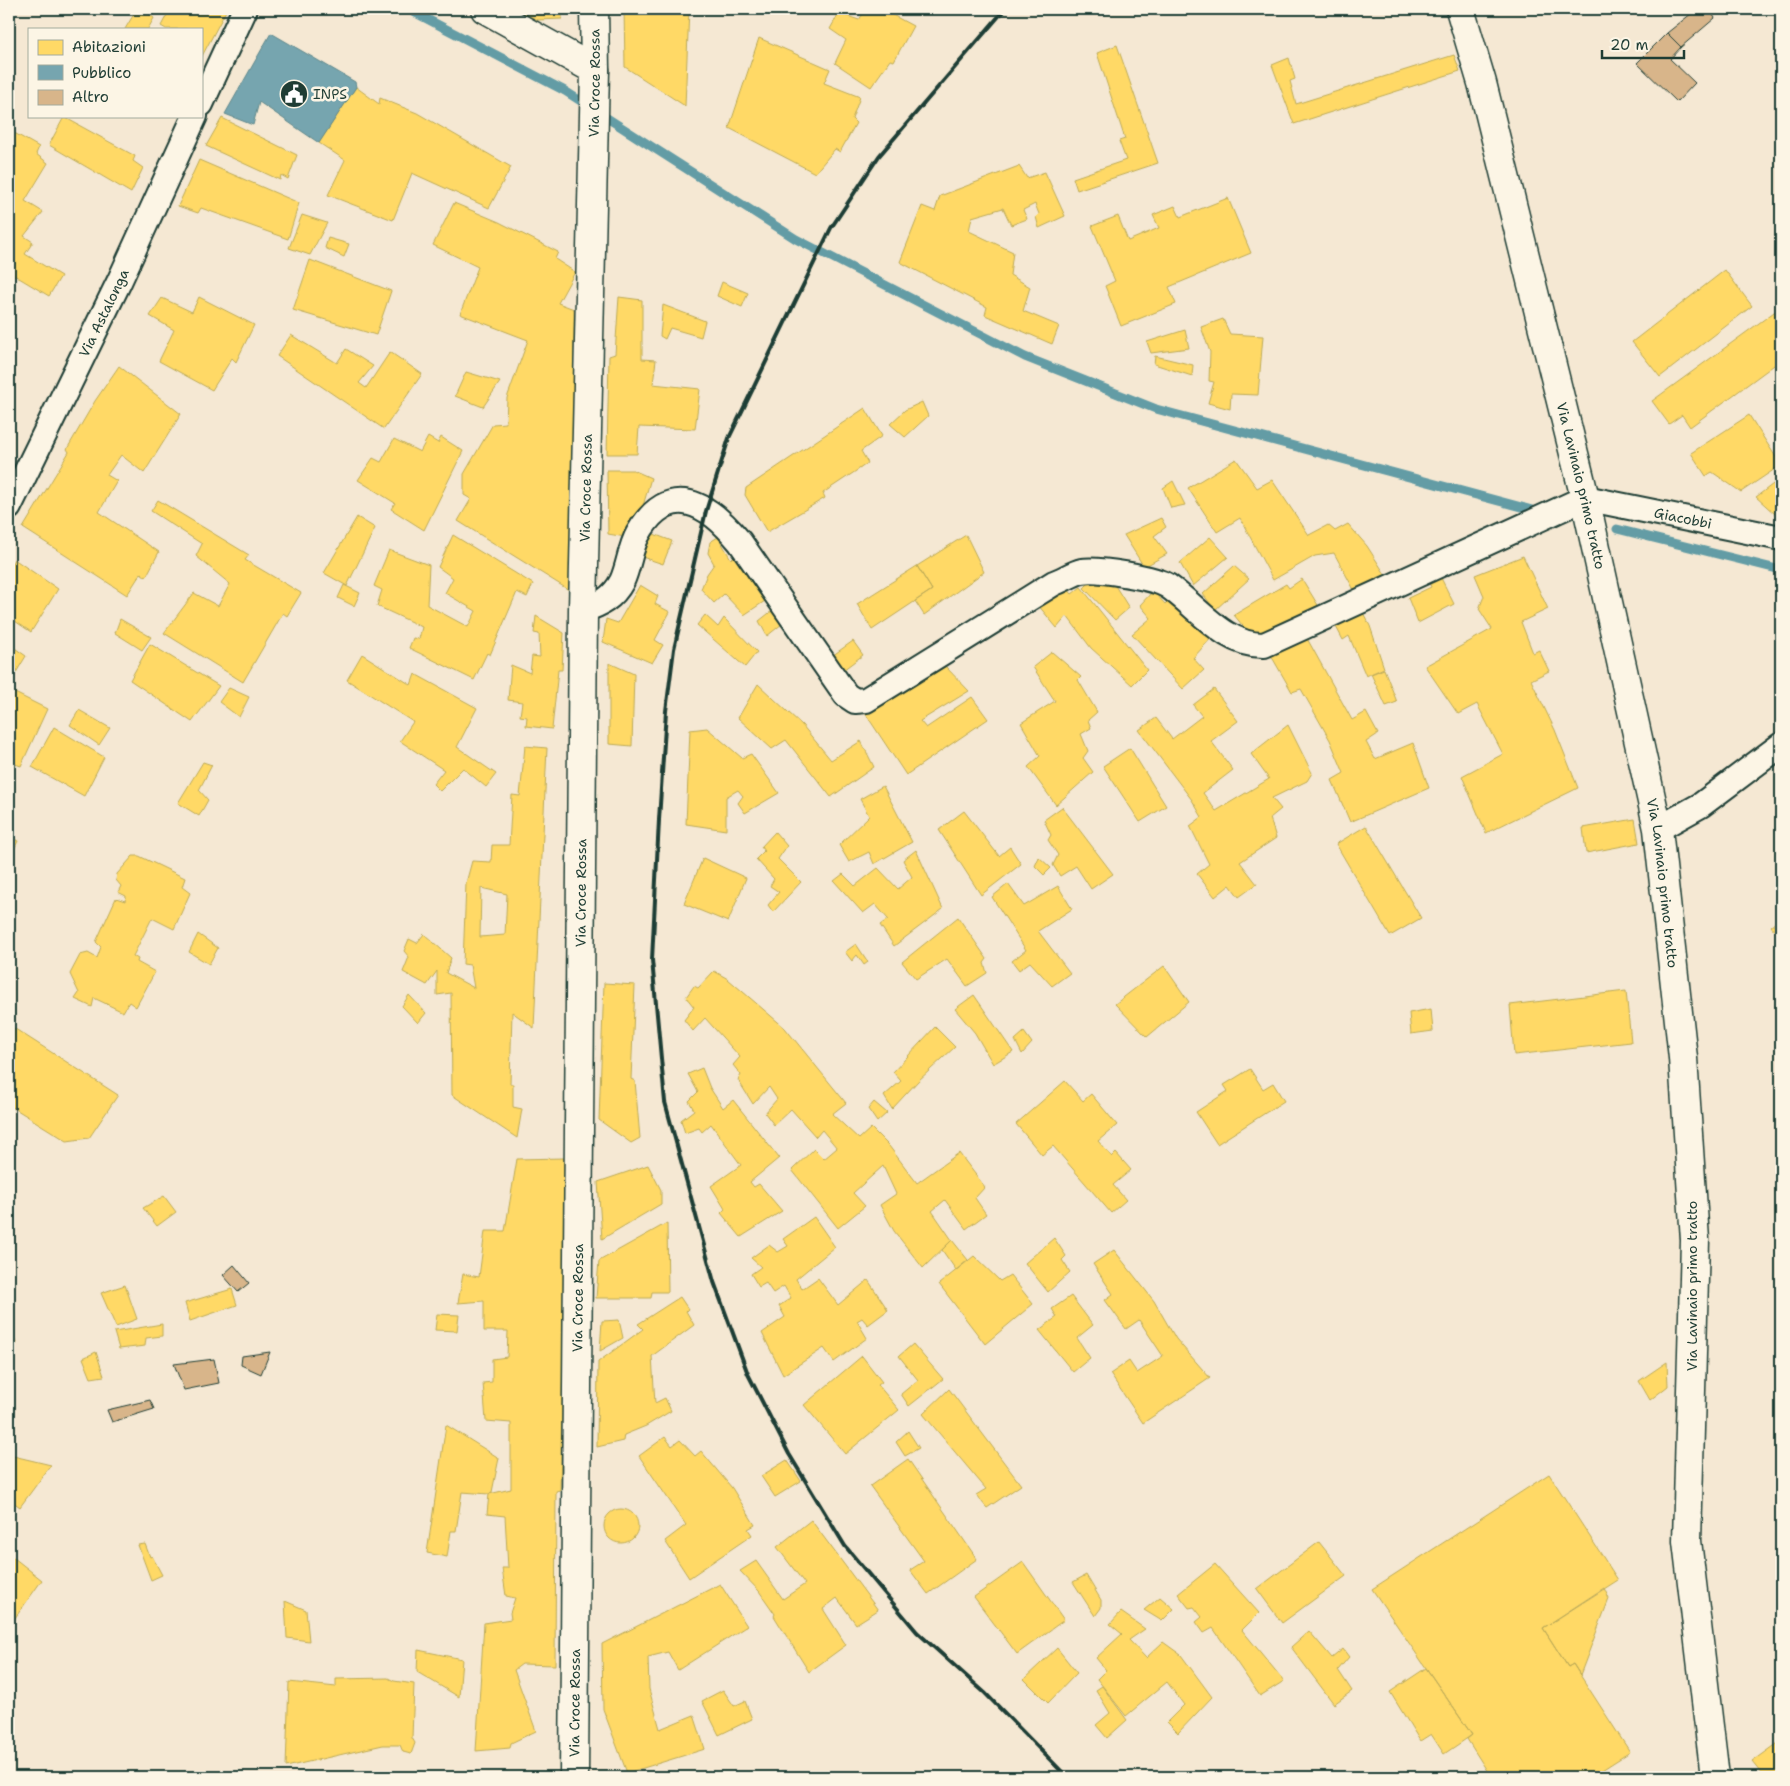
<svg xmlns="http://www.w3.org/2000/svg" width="1790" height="1786" font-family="'Shantell Sans',sans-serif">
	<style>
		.homes { fill: #ffd966; stroke: #bcaa57; fill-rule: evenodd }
		.public { fill: #76a5af; stroke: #5c868a }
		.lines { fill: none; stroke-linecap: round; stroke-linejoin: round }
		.stream { stroke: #639ca5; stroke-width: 9 }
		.building { fill: #d8b58a; stroke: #1f3d34 }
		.minor-casing { stroke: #1f3d34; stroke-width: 28 }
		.tertiary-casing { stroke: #1f3d34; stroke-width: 31 }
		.secondary-casing { stroke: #1f3d34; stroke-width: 31 }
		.minor { stroke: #fcf5e5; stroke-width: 24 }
		.tertiary { stroke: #fcf5e5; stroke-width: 28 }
		.secondary { stroke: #fcf5e5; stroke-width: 28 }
		.rail { stroke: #1f3d34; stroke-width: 4 }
		.labels { text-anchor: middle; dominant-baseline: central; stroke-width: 5; stroke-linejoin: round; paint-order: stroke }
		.street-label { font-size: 14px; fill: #1f3d34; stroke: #fcf5e5 }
		.poi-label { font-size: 14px; fill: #1f3d34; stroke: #fcf5e5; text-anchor: start }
	</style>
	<rect width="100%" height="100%" fill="#f5e8d3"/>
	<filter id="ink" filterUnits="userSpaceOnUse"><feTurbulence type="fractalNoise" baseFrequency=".02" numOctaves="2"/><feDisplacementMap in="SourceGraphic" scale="10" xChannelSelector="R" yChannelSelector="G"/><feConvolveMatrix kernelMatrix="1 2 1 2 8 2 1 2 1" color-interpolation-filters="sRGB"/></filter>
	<g filter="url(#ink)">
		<path class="homes" d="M137 9H142L154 18 148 29H125Z
			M170 9H227L201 58V29H166L161 26Z
			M515 9H562V19L538 20Z
			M624 9H689L685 106 625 67Z
			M866 9H872L884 15 885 11 913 26 894 61 890 60 871 87 835 63 846 40 830 29 839 13 859 20Z
			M759 38 830 69 824 83 860 97 852 119 856 123 840 152 835 149 815 173 729 128Z
			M1117 45 1158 163 1077 190 1073 178 1126 160 1119 141 1125 139 1097 53Z
			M1454 55 1460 71 1294 124 1272 65 1289 58 1295 79 1290 81 1296 104Z
			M356 87 379 104 380 98 417 113 511 167 489 208 412 173 393 220 328 195 345 160 319 143Z
			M64 117 135 156 133 161 143 168 131 193 49 145Z
			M222 118 297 155 288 179 281 175 280 180 206 146Z
			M9 130 39 147 36 154 48 163 25 201 43 212 24 236 33 242 25 254 61 276 49 296 9 272Z
			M199 160 299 203 288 239 201 208 198 213 178 206Z
			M1019 166 1027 178 1045 172 1065 216 1039 228 1036 217 1039 214 1035 204 1023 210 1027 219 1011 225 1003 208 972 217 969 231 1013 252 1010 275 1030 287 1023 311 1059 326 1052 344 985 315 987 307 900 262 922 206 935 211 940 196Z
			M1228 198 1251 253 1169 287 1176 304 1121 326 1105 286 1115 281 1092 226 1118 216 1128 241 1159 228 1153 215 1175 206 1180 217Z
			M454 203 499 222 558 252 555 259 575 272 558 303 574 309 572 592 458 521 471 499 464 495V474L493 424 506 423 507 398 528 340 460 314 478 267 433 245Z
			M302 215 327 223 310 255 289 248Z
			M328 238 349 244 344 257 325 248Z
			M310 260 391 291 376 335 293 310Z
			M1725 270 1752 306 1660 377 1632 342Z
			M722 282 748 293 742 307 717 296Z
			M199 297 254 325 236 362 232 358 212 390 159 361 174 330 150 316 162 298 192 312Z
			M619 297 642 300V359L656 360 653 384 700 389 695 429 639 427 637 454H607L609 356 615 354Z
			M663 305 705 321 701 337 670 328 665 339 660 336Z
			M1781 307V360L1690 427 1682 415 1669 424 1652 401Z
			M1223 319 1230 334 1263 336 1258 395 1231 394 1230 409 1208 403 1214 382 1209 381 1210 352 1201 327Z
			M1185 330 1189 348 1151 353 1147 342Z
			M291 335 337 363 346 349 373 366 359 383 366 388 390 352 422 374 384 429 277 356Z
			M1155 356 1193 365 1192 376 1154 364Z
			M119 366 181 414 144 473 121 455 107 475 117 481 99 512 159 552 146 577 141 573 127 595 23 528 69 452 67 449 95 401Z
			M466 372 500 382 483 407 455 396Z
			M922 402 928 416 905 437 890 424 905 410Z
			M865 408 882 436 861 451 868 463 823 493 825 498 767 532 745 495 746 488Z
			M1749 415 1781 465 1741 492 1712 472 1706 476 1691 453Z
			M428 437 438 443 441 437 463 451 424 530 391 509 395 503 358 480 373 458 381 462 394 439 420 452Z
			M1236 459 1257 488 1272 480 1309 535 1328 525 1335 531 1348 524 1367 546 1390 582 1359 599 1334 553 1315 556 1273 580 1240 518 1217 532 1188 488Z
			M607 470H633L651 478 641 513 637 512 631 538 608 534Z
			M1781 478V509L1775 514 1756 497Z
			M1173 481 1185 505 1171 508 1163 488Z
			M158 500 249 555 245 560 301 593 287 616 283 613 243 682 164 633 194 593 218 606 230 584 196 556 202 544 151 511Z
			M357 517 375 528 347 586 324 573Z
			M1161 518 1166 527 1154 536 1167 554 1144 567 1124 535Z
			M651 533 672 541 663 564 642 557Z
			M453 535 533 584 527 597 517 592 490 655 487 653 474 680 409 648 413 638 419 639 422 627 377 606 382 590 374 586 389 550 429 565 427 605 468 627 476 611 445 593 453 578 438 567Z
			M966 535 984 572 924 615 915 601 932 590 917 566Z
			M718 537 731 559 736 554 768 599 744 615 724 594 714 603 701 589 707 574 714 564 708 553 710 542Z
			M1210 537 1228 557 1193 586 1180 563Z
			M1523 556 1548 609 1521 622 1533 653 1539 650 1549 671 1531 680 1555 730 1578 788 1486 833 1462 776 1503 754 1477 704 1458 714 1425 666 1492 629 1479 609 1484 596 1475 575Z
			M14 559 58 589 31 632 9 617V569Z
			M917 566 932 590 872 630 857 604Z
			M1234 566 1249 579 1215 610 1203 594Z
			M1438 572 1454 604 1418 623 1408 598 1431 587 1427 578Z
			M1109 576 1129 608 1115 620 1084 588 1093 579Z
			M1302 579 1324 615 1265 644 1247 631 1234 615 1286 584 1289 588Z
			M344 585 360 593 354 606 338 598Z
			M640 585 658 596 655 604 670 612 655 640 663 645 652 663 603 642 606 619 618 623Z
			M1081 587 1147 670 1132 685 1091 648 1067 616 1057 628 1038 605 1067 588 1072 594Z
			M1153 591 1165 604 1170 599 1214 635 1193 658 1204 670 1183 689 1132 634 1151 618 1140 605Z
			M1361 609 1370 626 1384 668 1366 676 1349 636 1343 640 1332 619Z
			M773 610 782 624 767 636 759 621Z
			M705 615 718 627 724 618 757 652 745 667 697 625Z
			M536 616 564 633 562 670H558L552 729 526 726 527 717 520 716 522 702 508 700 511 665 530 673 532 656 540 657 539 634 534 633Z
			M120 619 151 637 142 650 115 633Z
			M1304 633 1352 720 1366 712 1378 734 1366 742 1375 759 1413 743 1429 788 1350 822 1332 780 1344 773 1330 740 1301 689 1292 692 1269 652Z
			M853 641 863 655 839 673 829 658Z
			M9 644 26 656 11 681 9 680Z
			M150 644 219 686 192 722 130 680Z
			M1052 652 1081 677 1078 680 1097 712 1088 720 1091 728 1081 734 1088 751 1083 758 1093 772 1056 805 1028 767 1040 756 1021 723 1055 701 1033 667Z
			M362 654 411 685 415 674 477 708 457 747 496 774 486 787 463 768 440 791 433 784 444 770 400 741 413 722 347 680Z
			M609 663 634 674 632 746 609 744Z
			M945 666 969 691 920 721 926 728 972 697 988 719 906 775 863 710Z
			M1384 669 1397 702 1386 706 1371 674Z
			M758 684 802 725 831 760 861 741 874 767 831 797 786 740 772 749 738 718Z
			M229 688 249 697 239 717 219 702Z
			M1214 689 1238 721 1211 741 1233 770 1203 793 1216 811 1269 779 1251 754 1288 725 1312 773 1307 781 1272 798 1281 809 1270 818 1276 838 1240 862 1257 884 1239 897 1230 885 1215 897 1197 874 1209 864 1190 826 1202 817 1192 800 1139 730 1156 718 1172 739 1202 716 1193 705Z
			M9 690 47 709 21 766 9 762Z
			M79 710 110 728 99 745 70 725Z
			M54 727 104 757 84 796 32 767Z
			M707 728 742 758 751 754 779 793 745 813 738 803 743 796 738 790 726 797V830L686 824 690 730Z
			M525 746 547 748 534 1028 512 1012 510 1084H513V1107L522 1109 517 1138 452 1095 451 993 437 995V971L427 985 403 972 409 957 404 951 409 939 417 943 424 934 451 958 446 973 474 988 470 965 463 964 466 883 472 861 491 862 492 845H509L512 795 520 796ZM481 888 507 894 505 935 480 937Z
			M1130 748 1166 806 1140 822 1103 766Z
			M203 762 212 765 199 790 208 800 199 816 178 803Z
			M883 786 912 842 874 864 869 852 849 862 839 845 869 816 860 799Z
			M1062 807 1113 874 1091 889 1076 866 1060 876 1053 865 1058 855 1048 840 1051 835 1044 820Z
			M964 811 999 856 1010 847 1021 864 981 895 939 830Z
			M1635 819 1639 843 1586 853 1583 828Z
			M1366 826 1421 918 1390 936 1336 844Z
			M775 832 787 846 778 859 801 882 773 912 768 905 779 892 770 886 774 879 756 859 764 851 761 847Z
			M9 836 18 841 9 860Z
			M916 850 943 909 894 946 880 925 888 919 875 904 863 913 834 881 843 874 855 886 878 868 898 889 912 877 903 860Z
			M133 856H139L185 878 182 887 190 893 174 929 152 918 133 956 138 959 137 962 155 972 136 1007 129 1002 123 1012 94 998 92 1007 75 999 79 993 70 974 80 955 88 953 97 958 101 947 96 942 116 898 125 901 126 896 118 892 121 886 116 880 117 874Z
			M1039 857 1051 868 1044 875 1035 866Z
			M703 858 746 878 728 922 684 904Z
			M1008 884 1024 906 1058 886 1072 909 1038 931 1070 973 1052 986 1030 962 1019 970 1012 961 1026 950 992 897Z
			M958 917 987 959 984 963 987 973 967 986 947 959 916 979 902 962Z
			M1781 918V939L1771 926Z
			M198 934 218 948 209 964 189 952Z
			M856 944 868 962 864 965 857 955 852 961 845 952Z
			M1164 966 1189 1002 1147 1037 1115 1004Z
			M714 971 728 979 785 1028 846 1103 832 1114 859 1139 871 1128 889 1146 917 1183 959 1153 985 1187 975 1198 986 1214 966 1229 945 1200 932 1211 952 1240 923 1268 894 1231 880 1205 896 1194 883 1166 853 1193 865 1206 838 1228 792 1170 814 1149 824 1159 837 1148 822 1130 816 1137 791 1109 774 1125 765 1113 777 1099 769 1087 753 1104 738 1080 741 1075 733 1065 740 1057 705 1018 693 1031 684 1020 694 1007 686 997 694 986 698 988Z
			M604 983 635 985 631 1079 635 1081 640 1138 631 1143 599 1120Z
			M1626 991 1631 1042 1514 1055 1510 1005Z
			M409 995 426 1013 418 1023 402 1006Z
			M974 995 1013 1052 993 1064 975 1033 955 1009Z
			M1431 1009 1433 1031 1411 1034 1409 1013Z
			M9 1025 118 1095 89 1138 67 1141 9 1105Z
			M935 1027 955 1047 918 1081 892 1109 884 1096 901 1081 893 1072Z
			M1024 1032 1032 1043 1022 1054 1015 1040Z
			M702 1068 710 1088 723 1108 733 1100 779 1158 750 1182 754 1187 759 1184 782 1211 741 1237 721 1213 725 1209 711 1186 741 1165 711 1124 702 1132 699 1128 685 1133 681 1120 694 1110 689 1101 698 1092 688 1074Z
			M1250 1069 1263 1089 1273 1083 1284 1101 1217 1144 1196 1112 1228 1091 1224 1085Z
			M1065 1081 1083 1101 1091 1094 1117 1125 1098 1141 1112 1157 1116 1153 1131 1170 1113 1185 1126 1200 1111 1213 1053 1146 1042 1155 1016 1124Z
			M874 1102 887 1113 877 1122 868 1109Z
			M564 1158 565 1277 560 1490 556 1491 555 1665 522 1664 514 1670 536 1731 511 1743 510 1748 476 1751 484 1623 511 1619 510 1613 515 1598 506 1596 502 1568H508L505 1516 487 1514 489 1494 511 1489V1423L486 1421 483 1383 492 1382V1359L507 1357 508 1331H484V1301L458 1303 463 1274 479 1277 485 1231H505L517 1159Z
			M648 1165 661 1190V1204L602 1239 598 1182Z
			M1781 1165V1182L1773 1171Z
			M164 1196 176 1212 157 1226 143 1208Z
			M814 1217 835 1247 796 1279 802 1289 818 1278 838 1305 868 1280 888 1310 868 1325 862 1318 857 1321 867 1338 834 1362 824 1348 783 1375 762 1333 785 1317 779 1306 791 1298 784 1286 773 1293 766 1283 759 1287 751 1274 761 1267 751 1258 769 1245 778 1252 788 1246 783 1239Z
			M667 1223 668 1292H652L651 1298H596L599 1261Z
			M1054 1238 1066 1256 1062 1260 1070 1272 1048 1292 1025 1263Z
			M952 1240 968 1260 956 1270 942 1250Z
			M1114 1250 1154 1301 1176 1339 1210 1378 1143 1423 1110 1374 1129 1361 1137 1373 1163 1356 1139 1320 1126 1329 1105 1300 1113 1294 1093 1264Z
			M974 1256 1000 1281 1010 1275 1033 1304 985 1344 939 1284Z
			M125 1285 137 1319 116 1327 101 1293Z
			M232 1289 237 1305 190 1321 185 1303Z
			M1071 1296 1093 1325 1077 1338 1090 1358 1073 1372 1039 1330 1057 1317 1052 1309Z
			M680 1297 688 1309 686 1311 694 1325 652 1356 655 1403 665 1398 671 1411 646 1426 624 1435 623 1441 597 1447 598 1362 643 1329 638 1324Z
			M437 1314 459 1315 457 1331 435 1330Z
			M619 1320 623 1338 600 1351 602 1321Z
			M162 1324V1336L146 1338 145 1346 119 1349 114 1332Z
			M9 1337 17 1342 11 1353 9 1352Z
			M913 1344 943 1379 909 1406 901 1394 918 1380 899 1356Z
			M96 1352 104 1376 91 1378 83 1358Z
			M862 1356 882 1382 878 1385 899 1410 845 1454 804 1405Z
			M1667 1362 1668 1386 1650 1400 1639 1381Z
			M949 1389 1021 1485 987 1508 976 1495 986 1489 923 1414Z
			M446 1425 499 1458 492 1492 489 1494 462 1492 456 1531H451L447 1557 427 1553Z
			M908 1431 919 1448 905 1456 896 1442Z
			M665 1437 672 1446 680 1440 695 1456 701 1451 732 1488 755 1525 748 1529 752 1535 689 1578 665 1541 686 1525 639 1456Z
			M9 1455 51 1465 20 1507 9 1499Z
			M908 1459 977 1559 928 1594 910 1570 924 1561 870 1486Z
			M787 1460 801 1481 775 1497 761 1476Z
			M1549 1474 1618 1580 1543 1628 1568 1667 1573 1664 1630 1752 1591 1777H1491L1467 1739 1472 1735 1372 1589Z
			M604 1526a17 17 0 1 1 34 0a17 17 0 1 1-34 0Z
			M811 1520 878 1610 856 1624 837 1598 823 1609 846 1645 809 1672 774 1616 775 1614 759 1591 740 1571 756 1561 783 1599 805 1584 777 1547Z
			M1319 1542 1346 1576 1282 1623 1257 1589Z
			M145 1544 150 1557 152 1556 162 1575 151 1580 138 1545Z
			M9 1554 42 1580 10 1625 9 1624Z
			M1023 1562 1064 1620 1017 1654 974 1597Z
			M1215 1564 1259 1613 1242 1630 1284 1681 1260 1696 1213 1628 1204 1633 1196 1622 1202 1617 1194 1607 1189 1608 1178 1594Z
			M1086 1575 1101 1600V1608L1095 1616 1073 1582Z
			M720 1584 747 1626 678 1670 668 1652 648 1657 649 1689 660 1729 694 1715 705 1749 627 1773 603 1709 602 1644Z
			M1604 1588 1609 1599 1580 1675 1573 1664 1568 1667 1543 1628Z
			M1160 1597 1174 1609 1162 1621 1144 1610Z
			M285 1601 306 1610 309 1641 287 1638Z
			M1121 1612 1145 1629 1129 1640 1146 1658 1163 1642 1181 1655 1212 1697 1178 1733 1167 1722 1184 1705 1167 1682 1126 1716 1097 1679 1106 1670 1096 1658 1122 1634 1110 1624Z
			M1309 1631 1332 1658 1343 1649 1349 1657 1338 1670 1352 1691 1334 1704 1291 1647Z
			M1057 1648 1077 1673 1048 1703 1024 1679Z
			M418 1650 462 1659 459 1697 417 1672Z
			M1426 1668 1472 1735 1444 1754 1431 1734 1420 1741 1390 1692Z
			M388 1678 394 1681 414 1684 412 1738 415 1743 411 1754 403 1752 400 1745H383L286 1767 289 1682 336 1687V1679Z
			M1102 1686 1127 1720 1107 1738 1096 1725 1110 1713 1096 1690Z
			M723 1690 734 1706 745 1701 752 1719 719 1735 702 1701Z
			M1781 1741V1777H1764L1752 1762Z"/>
		<path class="public" d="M271 33 355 82 356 87 319 143 259 102 253 125 225 114Z"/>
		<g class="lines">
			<path class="stream" d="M408 9 565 91 796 239 1025 357 1156 409 1532 510
				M1617 529 1781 570"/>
		</g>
		<path class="building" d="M1697 9H1709L1715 18 1681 47 1667 33Z
			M1667 33 1681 47 1670 59 1695 83 1677 102 1637 63Z
			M234 1265 249 1283 238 1292 223 1275Z
			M270 1352 261 1374 241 1365 242 1356Z
			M214 1359 219 1383 184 1390 174 1364Z
			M150 1400 154 1409 112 1422 107 1410Z"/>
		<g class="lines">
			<defs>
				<g id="minor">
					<path d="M201 104 245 9"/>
					<path id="s1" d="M9 507 119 282 195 116"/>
					<path id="s2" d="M583 610C600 605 613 598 622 581 629 566 630 548 638 534 669 479 708 503 740 542L846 695 855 701 866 700 1054 583C1063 580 1073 573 1082 571 1097 568 1156 578 1168 586 1198 607 1225 646 1264 645L1585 498 1781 538"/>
					<path d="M1658 829 1701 805 1781 745"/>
				</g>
				<g id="tertiary">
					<path id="s3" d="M1460 9 1482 83 1585 498 1658 829 1683 1058 1695 1240 1687 1541 1715 1777"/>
				</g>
				<g id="secondary">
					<path d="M485 9 595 70"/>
					<path id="s4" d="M574 1777 583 610 595 70 594 9"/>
				</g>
			</defs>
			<use href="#minor" class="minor-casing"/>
			<use href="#tertiary" class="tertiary-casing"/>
			<use href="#secondary" class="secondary-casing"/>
			<use href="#minor" class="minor"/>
			<use href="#tertiary" class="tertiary"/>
			<use href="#secondary" class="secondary"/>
			<path class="rail" d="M1005 9 879 156 831 228 729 438 706 511 674 649 666 711 659 820 652 960 665 1102 714 1282 748 1374 789 1454 845 1546 917 1632 985 1693 1067 1777"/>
		</g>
	</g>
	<defs>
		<symbol id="civic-disc" viewBox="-11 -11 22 22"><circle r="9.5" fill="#1f3d34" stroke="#fcf5e5"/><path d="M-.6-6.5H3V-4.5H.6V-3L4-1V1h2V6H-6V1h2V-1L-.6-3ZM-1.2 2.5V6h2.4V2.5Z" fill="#fff"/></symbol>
	</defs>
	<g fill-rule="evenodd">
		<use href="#civic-disc" x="278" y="78" width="32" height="32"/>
	</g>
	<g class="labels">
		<g class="street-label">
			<text stroke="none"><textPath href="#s4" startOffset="1694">Via Croce Rossa</textPath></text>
			<text stroke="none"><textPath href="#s1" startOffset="216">Via Astalonga</textPath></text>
			<text stroke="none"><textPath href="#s3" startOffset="492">Via Lavinaio primo tratto</textPath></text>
			<text stroke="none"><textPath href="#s4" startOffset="1289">Via Croce Rossa</textPath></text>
			<text stroke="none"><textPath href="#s2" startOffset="1346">Giacobbi</textPath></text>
			<text stroke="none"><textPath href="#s3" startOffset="898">Via Lavinaio primo tratto</textPath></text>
			<text stroke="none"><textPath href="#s4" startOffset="884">Via Croce Rossa</textPath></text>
			<text transform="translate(1692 1286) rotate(-90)">Via Lavinaio primo tratto</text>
			<text stroke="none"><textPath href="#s4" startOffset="479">Via Croce Rossa</textPath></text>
			<text stroke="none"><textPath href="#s4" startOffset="74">Via Croce Rossa</textPath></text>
		</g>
		<g class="poi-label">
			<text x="313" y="94">INPS</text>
		</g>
	</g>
	<rect width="1790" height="1786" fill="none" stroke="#fcf5e5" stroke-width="30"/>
	<rect x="15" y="15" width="1760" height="1756" fill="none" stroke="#1f3d34" stroke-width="2" filter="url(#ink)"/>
	<rect x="28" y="28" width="175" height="90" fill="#fcf5e5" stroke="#a4ab9e"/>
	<rect x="38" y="40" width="25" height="15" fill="#ffd966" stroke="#a4ab9e"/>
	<text x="72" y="52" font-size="15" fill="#1f3d34">Abitazioni</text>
	<rect x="38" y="65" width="25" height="15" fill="#76a5af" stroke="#a4ab9e"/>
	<text x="72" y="78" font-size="15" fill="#1f3d34">Pubblico</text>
	<rect x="38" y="90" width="25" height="15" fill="#d8b58a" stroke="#a4ab9e"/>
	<text x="72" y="102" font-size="15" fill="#1f3d34">Altro</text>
	<path d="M1602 50v8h82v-8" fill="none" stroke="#1f3d34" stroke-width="2.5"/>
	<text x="1610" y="50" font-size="15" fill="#1f3d34" stroke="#fcf5e5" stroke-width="4" paint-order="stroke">20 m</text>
</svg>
